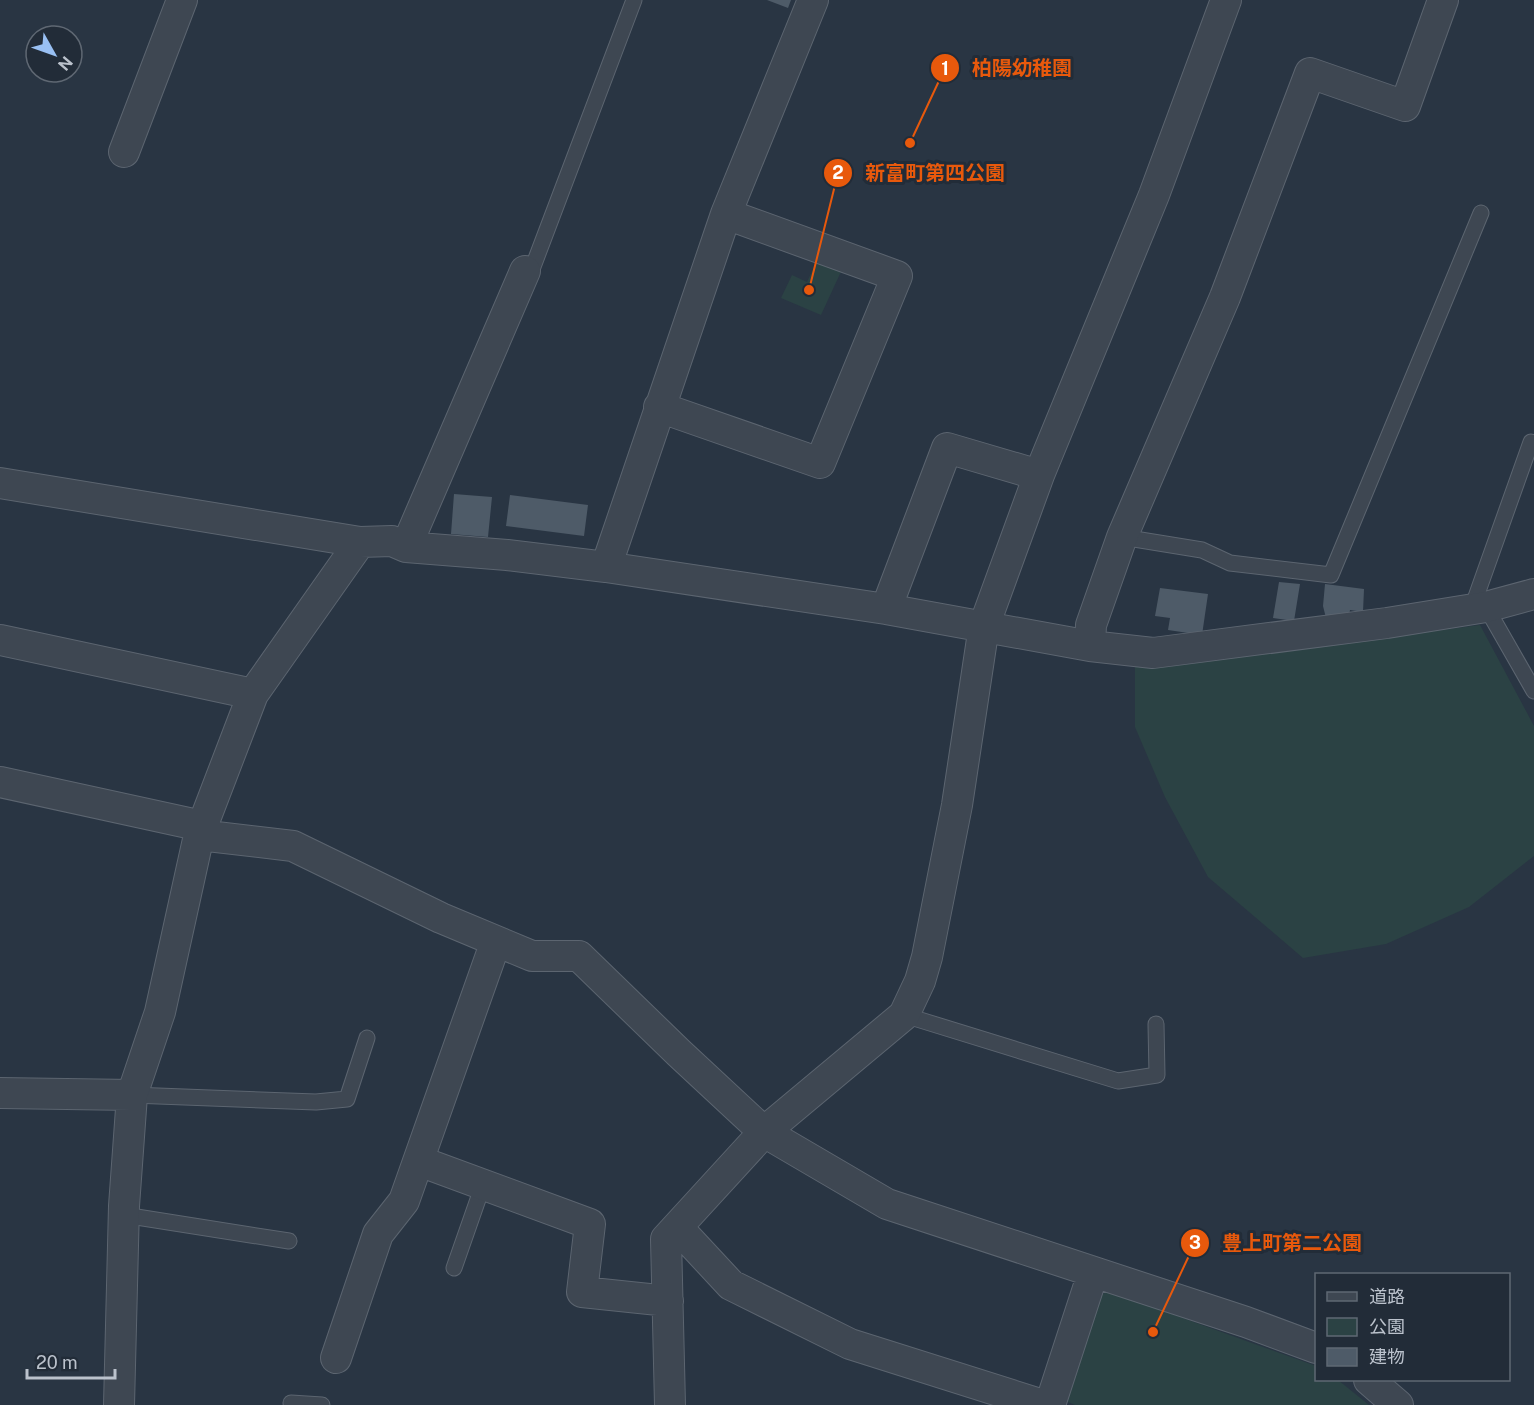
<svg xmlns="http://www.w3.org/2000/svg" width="1534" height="1405" font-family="'Public Sans','Noto Sans JP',sans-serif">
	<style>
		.green { fill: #2b4244 }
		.building { fill: #4e5b68 }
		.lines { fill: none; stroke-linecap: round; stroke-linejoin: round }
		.service-casing { stroke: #5c6570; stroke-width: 17 }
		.minor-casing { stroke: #5c6570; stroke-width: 32 }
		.service { stroke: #3e4752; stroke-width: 15 }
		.minor { stroke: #3e4752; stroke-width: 30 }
		.leader { fill: none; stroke: #e8590c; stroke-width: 2 }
		.callout-dot { fill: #e8590c; stroke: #222c38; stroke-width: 2 }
		.mark-label { font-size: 18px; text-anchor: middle; font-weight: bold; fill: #fff }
		.callout-label { font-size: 20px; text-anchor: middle; font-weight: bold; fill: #e8590c; stroke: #222c38; stroke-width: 6; stroke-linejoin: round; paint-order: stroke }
	</style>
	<rect width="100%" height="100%" fill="#293543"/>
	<path class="green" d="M820 254 845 263 821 315 781 298 792 275 807 282Z
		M1480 625 1534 726V856L1469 907 1386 944 1303 958 1208 877 1165 797 1135 727V663L1350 642Z
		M1108 1291 1316 1366V1380H1338L1369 1405H1075L1068 1402 1064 1390 1096 1298Z"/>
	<path class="building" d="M767 0H791L788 8Z
		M454 494 492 497 488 537 451 534Z
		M510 495 588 505 584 536 506 526Z
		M1279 582 1300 584 1294 621 1273 618Z
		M1325 584 1364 589 1363 612 1350 610 1348 620 1327 622 1323 606Z
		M1160 588 1208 594 1202 635 1168 630 1170 618 1155 616Z"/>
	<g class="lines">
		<defs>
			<path id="service" d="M525 271 531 272 634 0
				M1122 537 1202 550 1230 563 1331 575 1481 213
				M1486 607 1534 691
				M1472 608 1531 442
				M904 1015 1118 1081 1157 1075 1156 1024
				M132 1095 316 1102 347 1099 367 1038
				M124 1215 289 1241
				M454 1268 483 1185
				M291 1403 322 1405"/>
			<path id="minor" d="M124 152 182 0
				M659 407 820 463 897 276 726 214
				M0 483 360 542 253 694 199 835 160 1012 132 1095 124 1206 119 1405
				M360 542 392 541 406 547 507 555 606 567 886 609 1090 646 1153 653 1387 623 1486 607 1534 594
				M406 547 525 271
				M606 567 726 214 813 0
				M886 609 947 448 1039 475
				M0 640 253 694
				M1090 646 1091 625 1122 537 1225 297 1310 73 1405 106 1443 0
				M0 782 202 826
				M199 835 293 846 441 918 532 956H579L679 1053 764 1132 887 1204 1246 1322 1316 1348
				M0 1093 132 1095
				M419 1161 590 1224 582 1292 668 1301
				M677 1227 731 1285 850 1344 1043 1405
				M336 1358 378 1234 404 1201 496 941
				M1369 1380 1398 1405
				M670 1405 666 1239 764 1132 904 1015 920 981 927 957 957 805 984 626 1039 475 1154 195 1226 0
				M1050 1405 1093 1273"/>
		</defs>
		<use href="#service" class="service-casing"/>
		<use href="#minor" class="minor-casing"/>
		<use href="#service" class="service"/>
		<use href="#minor" class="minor"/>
	</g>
	<path class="leader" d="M910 143L945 68M809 290L838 173M1153 1332L1195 1243"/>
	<g class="callout-dot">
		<circle cx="910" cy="143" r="6"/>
		<circle cx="809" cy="290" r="6"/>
		<circle cx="1153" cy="1332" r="6"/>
		<circle cx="945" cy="68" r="15"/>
		<circle cx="838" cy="173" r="15"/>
		<circle cx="1195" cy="1243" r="15"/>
	</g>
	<g class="mark-label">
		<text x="945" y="75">1</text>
		<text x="838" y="179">2</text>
		<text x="1195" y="1249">3</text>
	</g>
	<g class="callout-label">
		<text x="1022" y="75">柏陽幼稚園</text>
		<text x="935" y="180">新富町第四公園</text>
		<text x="1292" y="1250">豊上町第二公園</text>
	</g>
	<rect x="1315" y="1273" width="195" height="108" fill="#222c38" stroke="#5f6873" stroke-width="1.5"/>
	<rect x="1327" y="1292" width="30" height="9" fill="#3e4752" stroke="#5f6873" stroke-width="1.5"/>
	<text x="1369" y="1303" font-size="18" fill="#bbc2cc">道路</text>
	<rect x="1327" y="1318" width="30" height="18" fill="#2b4244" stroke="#5f6873" stroke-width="1.5"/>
	<text x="1369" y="1333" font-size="18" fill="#bbc2cc">公園</text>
	<rect x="1327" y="1348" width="30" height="18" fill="#4e5b68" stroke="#5f6873" stroke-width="1.5"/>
	<text x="1369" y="1363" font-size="18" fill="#bbc2cc">建物</text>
	<g transform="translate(54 54) rotate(130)"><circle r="28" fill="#222c38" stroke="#5f6873" stroke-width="1.5"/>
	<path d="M0-4.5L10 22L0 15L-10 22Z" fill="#99c0f3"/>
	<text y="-9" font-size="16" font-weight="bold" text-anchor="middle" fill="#bbc2cc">N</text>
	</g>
	<path d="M27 1369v9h88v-9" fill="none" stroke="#bbc2cc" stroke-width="3"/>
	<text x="36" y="1369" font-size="18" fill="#bbc2cc" stroke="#222c38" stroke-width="4.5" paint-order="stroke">20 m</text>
</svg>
